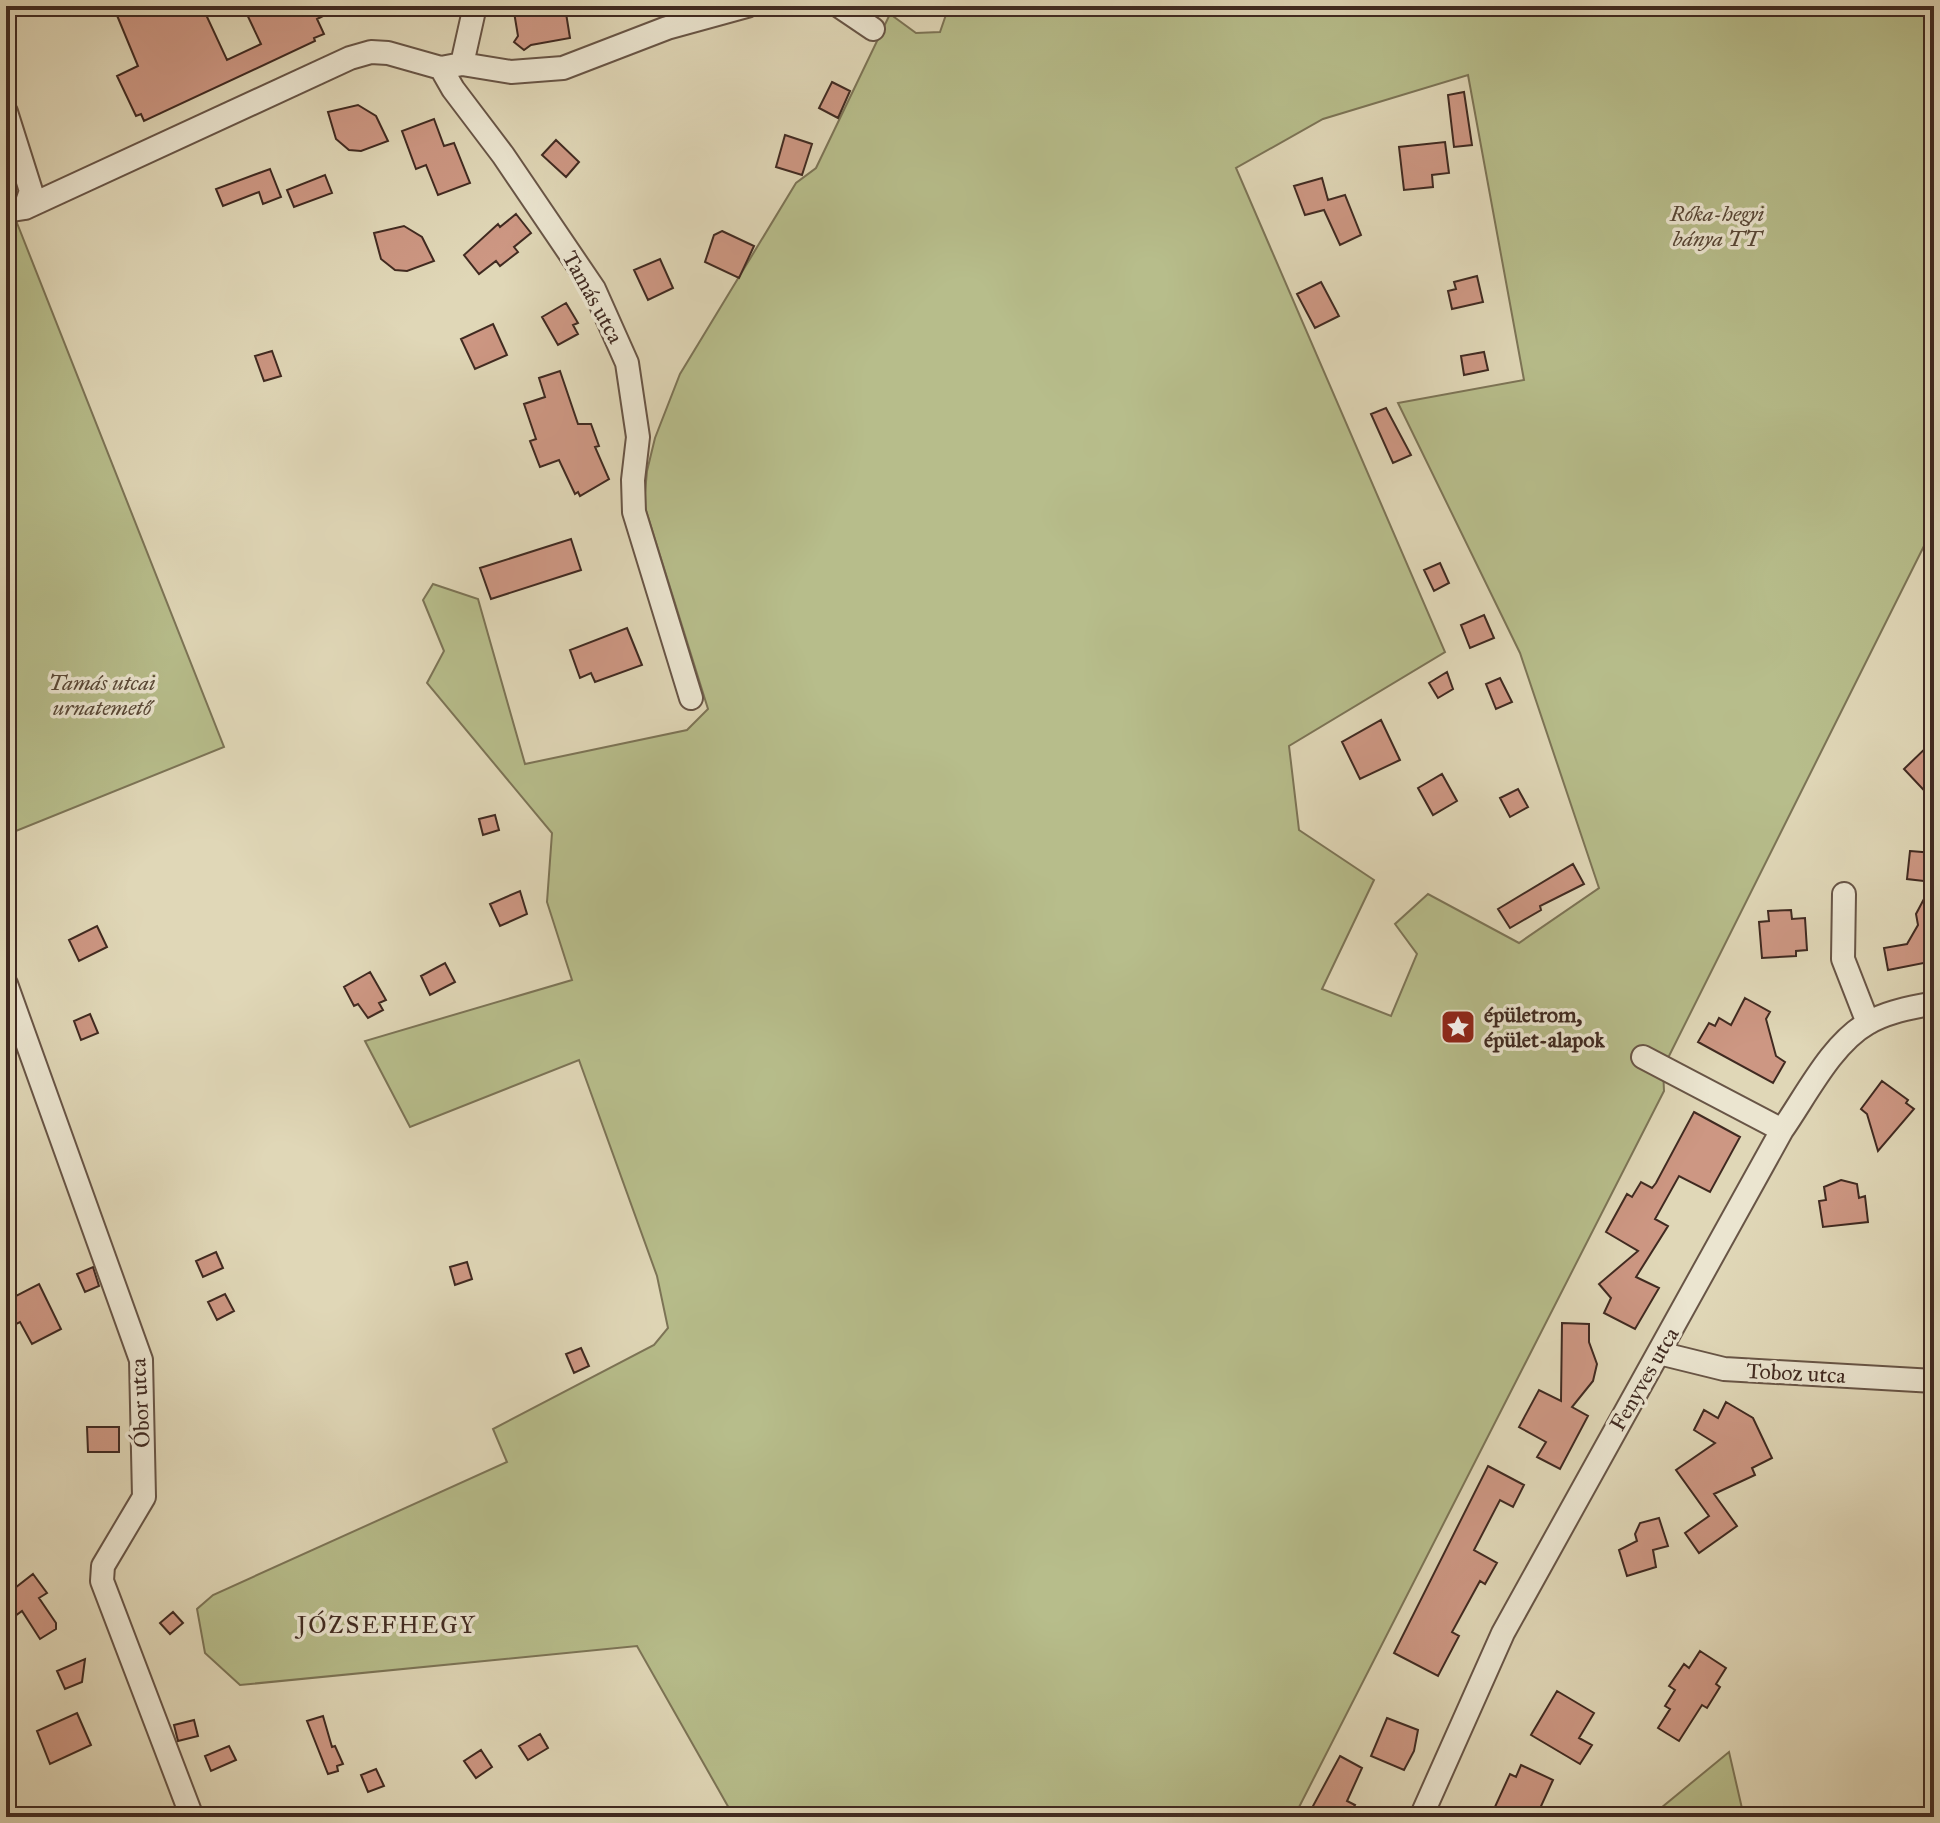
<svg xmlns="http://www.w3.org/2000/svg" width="1940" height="1823" font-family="'IM FELL Great Primer',serif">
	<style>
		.green { fill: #b7bd8b; stroke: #7c7456; stroke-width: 2; fill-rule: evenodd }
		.building { fill: #cd9783; stroke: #402a21; stroke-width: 2 }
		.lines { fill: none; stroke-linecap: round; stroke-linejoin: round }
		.minor-casing { stroke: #685546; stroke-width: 26 }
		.minor { stroke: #ebe5d0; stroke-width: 22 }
		.labels { text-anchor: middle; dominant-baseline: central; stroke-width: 7; stroke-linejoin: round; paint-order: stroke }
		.park-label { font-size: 22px; font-style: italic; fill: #584736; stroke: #ebe5d0 }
		.street-label { font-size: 22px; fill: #402a21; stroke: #ebe5d0 }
		.poi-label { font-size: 22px; font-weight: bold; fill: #402a21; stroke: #ebe5d0; text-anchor: start }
		.neighbourhood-label { font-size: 24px; letter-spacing: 2px; fill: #402a21; stroke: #ebe5d0 }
	</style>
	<rect width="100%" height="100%" fill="#e0d7b7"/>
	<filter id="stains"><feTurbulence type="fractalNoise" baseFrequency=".0025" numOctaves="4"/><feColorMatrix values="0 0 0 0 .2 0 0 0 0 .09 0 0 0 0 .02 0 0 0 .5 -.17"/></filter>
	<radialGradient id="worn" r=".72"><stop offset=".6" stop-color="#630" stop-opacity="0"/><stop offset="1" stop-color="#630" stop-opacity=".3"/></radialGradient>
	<path class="green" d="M949 6H1934V526L1663 1068 1664 1091 1294 1817H734L637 1646 240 1685 205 1653 197 1609 213 1595 507 1462 493 1429 654 1345 668 1328 657 1276 579 1060 410 1127 365 1041 572 980 547 902 552 833 427 683 444 651 423 600 433 584 478 599 525 764 687 730 708 709 644 504 647 471 655 438 680 374 796 183 816 168 890 14 916 33 940 32ZM1468 75 1524 380 1398 403 1520 653 1599 888 1519 943 1428 894 1395 924 1417 954 1391 1016 1322 989 1374 880 1299 830 1289 746 1445 652 1236 168 1323 119Z
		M17 223 224 747 6 835V226Z
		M1729 1752 1744 1817H1650Z"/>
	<path class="building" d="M133 6H202L227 60 261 44 243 6H343L317 19 324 34 314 38 315 41 144 121 141 114 136 116 117 76 138 66 116 13Z
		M565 7 570 38 531 45 524 50 514 42 518 36 514 12 532 8 534 15Z
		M832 82 850 91 838 118 819 108Z
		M1464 92 1472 145 1454 147 1448 95Z
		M358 105 376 116 388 141 361 151 349 150 336 139 328 112Z
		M434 119 444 146 454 143 470 183 438 195 426 165 416 169 402 131Z
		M785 135 812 144 802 175 776 167Z
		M556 140 579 162 566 177 542 155Z
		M1445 142 1449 173 1432 175 1433 187 1404 190 1399 147Z
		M270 169 281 197 263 204 259 192 223 206 216 189Z
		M325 175 332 193 294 207 287 190Z
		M1322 178 1328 200 1345 195 1361 235 1340 245 1324 210 1305 215 1294 186Z
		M516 214 531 233 514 247 518 252 500 266 496 261 479 274 464 255 498 224 500 227Z
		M404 226 422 237 434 261 407 271 395 270 381 259 374 233Z
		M722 231 754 246 739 278 705 262 714 235Z
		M660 259 673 288 648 300 634 270Z
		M1477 276 1483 302 1452 309 1448 291 1456 289 1454 282Z
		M1321 282 1339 316 1315 328 1297 294Z
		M566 303 578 323 573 325 578 334 558 345 542 317Z
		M493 324 507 355 475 369 461 339Z
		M272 351 281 376 264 381 255 356Z
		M1484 352 1488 370 1464 375 1461 356Z
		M560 371 578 424H591L599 446 595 447 609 479 580 496 578 492 575 494 559 460 540 467 530 441 536 439 524 404 545 397 539 378Z
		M1386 408 1411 455 1393 463 1371 414Z
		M571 539 581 570 491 599 480 568Z
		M1440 563 1449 583 1434 591 1424 570Z
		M1484 615 1494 638 1470 648 1461 625Z
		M627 628 642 665 595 682 591 673 580 678 570 650Z
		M1447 672 1453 689 1438 698 1429 683Z
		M1500 678 1512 702 1496 709 1486 684Z
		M1381 720 1400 760 1360 779 1342 742Z
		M1934 740V801L1904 769Z
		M1442 774 1457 801 1433 815 1418 788Z
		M1518 789 1528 807 1510 817 1500 798Z
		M495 815 499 830 483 835 479 819Z
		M1910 851 1934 853V961L1888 970 1884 948 1907 944 1918 925 1916 914 1933 882 1907 879Z
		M1573 864 1584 884 1540 906 1541 910 1510 928 1498 909Z
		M520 891 527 914 500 926 490 904Z
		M1791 910 1792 919 1805 918 1807 950 1796 951V956L1762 958 1759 922 1769 921 1768 911Z
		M97 926 107 947 79 961 69 940Z
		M445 963 455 982 430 995 421 976Z
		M370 972 386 1000 379 1003 383 1010 368 1018 358 1004 354 1006 344 987Z
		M1745 998 1770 1012 1766 1019 1776 1056 1785 1062 1773 1083 1698 1042 1709 1023 1715 1026 1719 1018 1731 1025Z
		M90 1014 98 1033 81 1040 74 1021Z
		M1882 1081 1908 1100 1906 1103 1914 1109 1878 1151 1867 1114 1861 1109Z
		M1694 1112 1740 1137 1710 1192 1679 1176 1655 1219 1668 1226 1636 1277 1659 1288 1635 1329 1604 1313 1611 1298 1599 1284 1638 1251 1606 1232 1627 1194 1632 1197 1641 1182 1652 1188 1656 1183Z
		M1841 1180 1857 1184 1859 1198 1865 1196 1868 1222 1823 1227 1819 1201 1826 1200 1824 1187Z
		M216 1252 223 1268 203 1277 196 1261Z
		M467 1262 472 1279 455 1285 450 1267Z
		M93 1267 99 1286 85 1292 77 1274Z
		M39 1284 61 1329 32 1344 20 1322 6 1329V1301Z
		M225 1294 234 1311 217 1320 208 1302Z
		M1562 1323 1589 1324V1342L1597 1364 1593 1381 1572 1407 1588 1416 1560 1469 1537 1457 1546 1442 1519 1427 1539 1390 1561 1401Z
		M581 1348 589 1366 574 1373 566 1354Z
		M1726 1402 1753 1418 1772 1458 1752 1468 1755 1475 1714 1494 1737 1526 1699 1553 1685 1533 1709 1516 1676 1470 1715 1443 1694 1430 1704 1410 1718 1418Z
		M87 1427H119V1452H88Z
		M1488 1466 1524 1485 1513 1507 1500 1500 1474 1550 1497 1563 1485 1584 1480 1581 1452 1632 1459 1636 1438 1676 1394 1653Z
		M1659 1518 1668 1546 1653 1550 1656 1567 1627 1576 1619 1550 1637 1541 1635 1534 1640 1523Z
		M33 1574 47 1593 39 1598 56 1623V1629L40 1639 22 1611 15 1616 6 1603V1595Z
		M173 1612 183 1623 170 1634 160 1623Z
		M1700 1651 1726 1668 1716 1684 1720 1687 1707 1708 1702 1705 1679 1741 1658 1728 1670 1709 1665 1706 1675 1690 1669 1686 1684 1664 1689 1668Z
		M85 1659 82 1682 65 1689 57 1671Z
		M1557 1691 1594 1713 1579 1738 1592 1745 1580 1764 1531 1735Z
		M77 1713 91 1745 50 1764 37 1731Z
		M323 1716 332 1747 335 1746 343 1764 337 1766 338 1771 328 1774 307 1721Z
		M1387 1718 1418 1730 1414 1751 1404 1770 1371 1756Z
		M194 1720 198 1736 178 1741 174 1725Z
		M540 1734 548 1748 528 1760 519 1746Z
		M229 1746 236 1760 211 1771 205 1756Z
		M481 1750 492 1767 476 1778 464 1761Z
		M1340 1756 1362 1768 1347 1801 1355 1805 1348 1817H1333L1313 1806Z
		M1521 1765 1553 1780 1537 1815 1529 1811 1526 1817H1510L1494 1809 1510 1774 1516 1777Z
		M376 1769 384 1786 368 1792 361 1775Z"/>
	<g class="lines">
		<defs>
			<path id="minor" d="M839 6 873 29
				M462 64 475 6
				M441 68 453 89 503 155 594 289 627 363 638 437 633 480 634 512 691 698
				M6 112 31 191 25 208
				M6 211 25 208 350 58 371 52 388 53 441 68 462 64 511 72 563 68 667 28 747 6
				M1844 894 1843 959 1868 1023
				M6 984 141 1360 144 1497 103 1566 102 1581 192 1817
				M1643 1057 1782 1130
				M1659 1353 1724 1369 1934 1381
				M1421 1817 1503 1633 1782 1130C1806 1096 1831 1044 1868 1023 1888 1011 1912 1008 1934 1003"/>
		</defs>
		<use href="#minor" class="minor-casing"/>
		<use href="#minor" class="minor"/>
	</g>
	<defs>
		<symbol id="sight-square" viewBox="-11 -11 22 22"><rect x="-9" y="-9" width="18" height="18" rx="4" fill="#8f2418" stroke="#ebe5d0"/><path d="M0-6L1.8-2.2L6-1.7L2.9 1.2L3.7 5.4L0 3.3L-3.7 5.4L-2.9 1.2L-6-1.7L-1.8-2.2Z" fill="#fff"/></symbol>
	</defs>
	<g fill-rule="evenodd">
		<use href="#sight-square" x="1438" y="1007" width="40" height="40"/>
	</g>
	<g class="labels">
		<g class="park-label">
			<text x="1717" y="213">Róka-hegyi<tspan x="1717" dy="25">bánya TT</tspan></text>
			<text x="102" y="682">Tamás utcai<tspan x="102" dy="25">urnatemető</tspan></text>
		</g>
		<g class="street-label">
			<text transform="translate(593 297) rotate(61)">Tamás utca</text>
			<text transform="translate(1796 1373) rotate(3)">Toboz utca</text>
			<text transform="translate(1644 1379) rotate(-60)">Fenyves utca</text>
			<text transform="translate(140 1403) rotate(-93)">Óbor utca</text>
		</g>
		<g class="poi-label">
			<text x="1484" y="1014">épületrom,<tspan x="1484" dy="25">épület-alapok</tspan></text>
		</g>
		<g class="neighbourhood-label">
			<text x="387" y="1625">JÓZSEFHEGY</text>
		</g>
	</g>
	<rect width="1940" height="1823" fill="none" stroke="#e0d7b7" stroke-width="32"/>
	<rect x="8" y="8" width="1924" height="1807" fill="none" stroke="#402a21" stroke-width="4"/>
	<rect x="16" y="16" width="1908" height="1791" fill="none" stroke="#402a21" stroke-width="2"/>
	<rect width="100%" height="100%" filter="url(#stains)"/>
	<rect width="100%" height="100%" fill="url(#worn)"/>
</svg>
